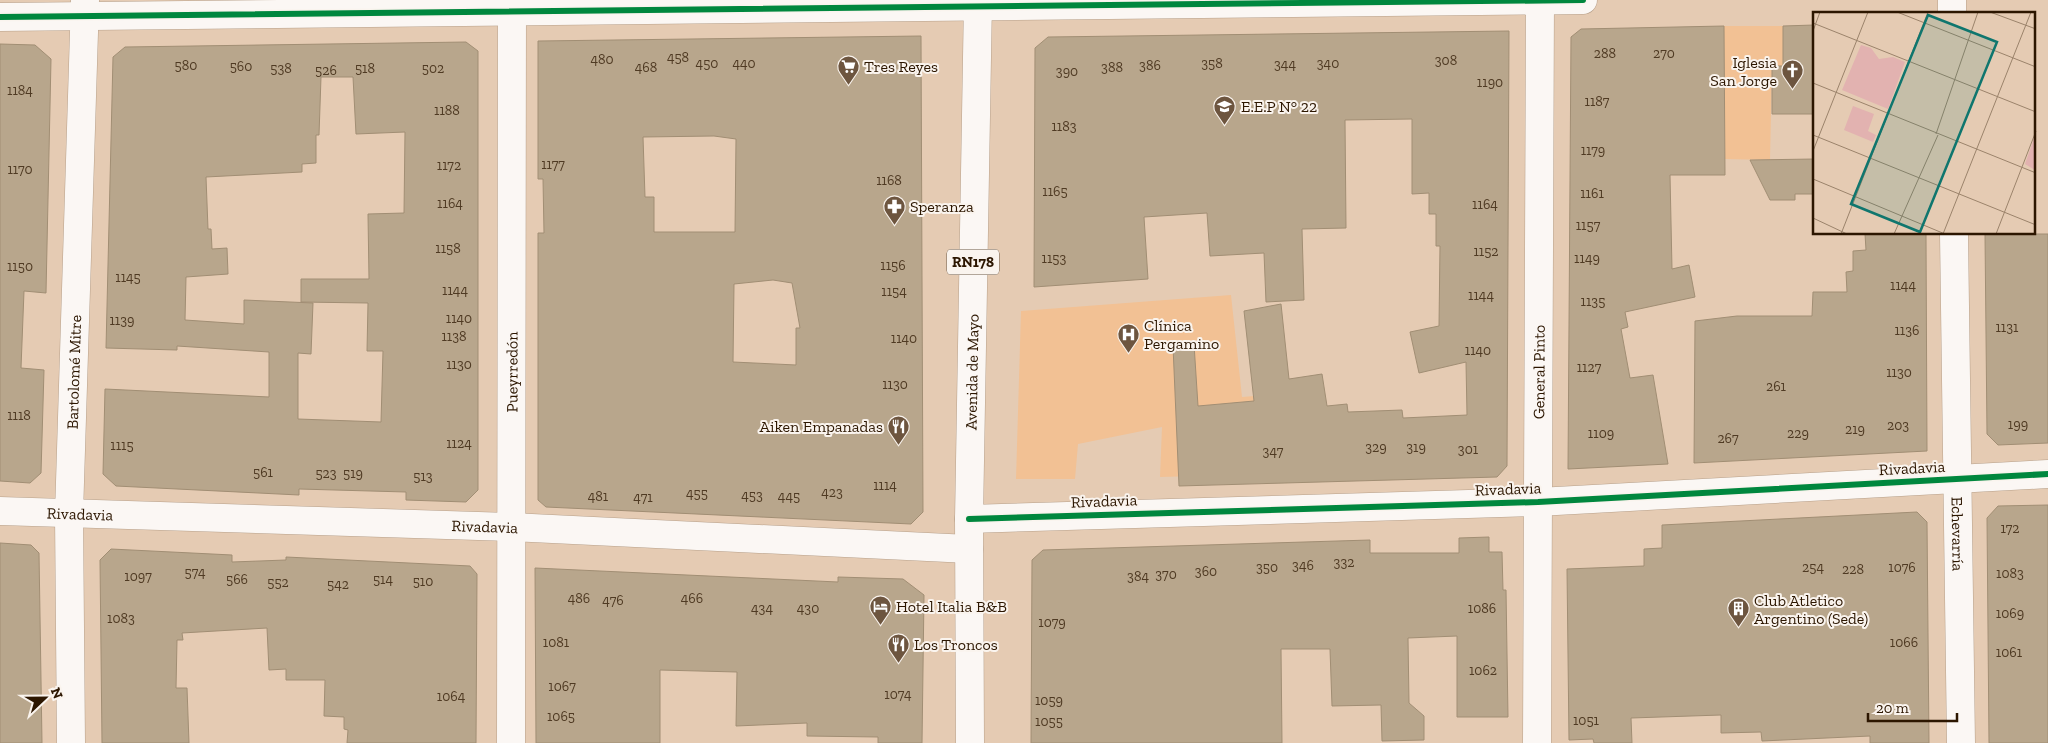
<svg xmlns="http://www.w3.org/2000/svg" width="2048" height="743" font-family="'Zilla Slab',serif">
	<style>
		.built { fill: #f2c194 }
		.building { fill: #b8a68c; stroke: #a18e74; fill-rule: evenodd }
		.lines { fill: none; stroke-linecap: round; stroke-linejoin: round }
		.minor-casing { stroke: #b7a08a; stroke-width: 29 }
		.primary-casing { stroke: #b7a08a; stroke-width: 29 }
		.minor { stroke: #fbf7f4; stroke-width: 28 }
		.primary { stroke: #fbf7f4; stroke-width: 28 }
		.cycleway-casing { stroke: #faf4ee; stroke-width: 9 }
		.cycleway { stroke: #00873e; stroke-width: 6 }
		.labels { text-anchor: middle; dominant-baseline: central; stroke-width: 4; stroke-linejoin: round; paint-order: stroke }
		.number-label { font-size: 14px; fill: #4f3a23 }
		.shield { fill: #faf4ee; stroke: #6a5947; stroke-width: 1 }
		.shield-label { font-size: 15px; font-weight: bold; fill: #2c1600 }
		.poi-label { font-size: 16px; fill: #2c1600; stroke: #faf4ee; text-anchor: start }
		.street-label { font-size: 16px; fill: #2c1600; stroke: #faf4ee }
		.inset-road { fill: none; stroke: #9b836b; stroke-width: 1 }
		.view { fill: #0f766e; fill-opacity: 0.15; stroke: #0f766e; stroke-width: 2.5 }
		.inset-edge { fill: none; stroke: #2c1600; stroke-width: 2.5 }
	</style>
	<rect width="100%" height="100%" fill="#e5cbb3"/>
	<path class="built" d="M1724 26H1783V66H1772L1770 160 1725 159Z
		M1231 295 1242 397 1267 395 1268 474 1160 477 1162 427 1078 444 1075 479H1016L1021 311Z"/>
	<path class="building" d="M1814 25V114H1772V66H1783V26Z
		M1724 26 1725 175H1670L1672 269 1689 265 1695 297 1625 312 1628 327 1621 329 1630 378 1653 375 1668 464 1568 469 1571 37 1581 29Z
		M1509 31 1507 466 1497 477 1179 486 1173 346 1194 344 1198 406 1254 401 1244 311 1281 304 1289 379 1322 374 1327 406 1347 404 1348 412 1402 410 1403 418 1467 415 1466 362 1419 373 1410 332 1439 326 1440 246H1436V214H1429V193L1412 194V119L1345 120 1346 228 1302 229 1304 300 1266 302 1264 253 1210 256 1207 213 1144 217 1148 279 1034 287 1035 48 1048 37Z
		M921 36 923 512 911 524 546 507 538 500V233H544L543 179H538V41ZM714 136 736 139 735 232H654V197H645L643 137ZM773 280 792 283 800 328H796V365L733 362 734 284Z
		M466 42 478 51V490L466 502 406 500V492L299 489V495L116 486 103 474 105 389 269 397V352L177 346V350L106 348 113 57 125 47ZM321 77H353L356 134 405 132 404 213 368 214 369 279H301V302L368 303 367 351H383L381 422 298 419V353L311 354 313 303 244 300V324L185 320 186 277 228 274 227 248 212 249 211 229H208L206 177 302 172V164L316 163V135H319Z
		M0 44 35 45 51 59 46 293 24 291 21 368 44 370 41 473 30 483 0 481Z
		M1814 159V194H1795V200H1770L1750 160Z
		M1865 234H1926L1927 451 1694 463 1695 321 1737 316H1812L1813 292H1847L1846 272 1853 271V251L1866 250Z
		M1985 234H2048V443L1998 445 1987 434Z
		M2048 505V743H1989L1987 518 1998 506Z
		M1917 512 1927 522 1929 743H1870V736L1762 741 1761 732 1721 733V715L1631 718 1632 743H1594L1593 739 1569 740 1567 569 1644 566V549L1662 548V525Z
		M1489 537V552H1502L1503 590H1506L1508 717H1457V636L1408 638 1409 703 1424 716V740L1382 741 1381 705 1332 706 1330 649H1281L1282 743H1031L1032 560 1043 550 1370 540V553H1459V538Z
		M0 543 31 545 39 553 42 743H0Z
		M111 549 232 555V562L286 560V557L470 566 477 574 476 743H347L348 730 344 729V717L324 716 325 680H286V669L269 670 267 628 182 633 183 640H177L176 688H187L189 743H102L100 560Z
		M535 568 838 582V577L903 579 924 595 922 743H878V737L807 736V723L736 726 737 672 660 670V743H536Z"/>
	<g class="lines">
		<defs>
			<g id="minor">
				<path d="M1952 0V14"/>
				<path d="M0 17 1583 0"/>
				<path id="s1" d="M1954 234 1961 743"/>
				<path id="s2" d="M0 511 511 527 969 549"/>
				<path d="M969 519 1538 502 2048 474"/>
				<path id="s3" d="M71 743 69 514 85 0"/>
				<path id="s4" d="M511 743 512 0"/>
				<path id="s5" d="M1537 743 1540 0"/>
			</g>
			<g id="primary">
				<path id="s6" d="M970 743 969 519 978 0"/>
			</g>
		</defs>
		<use href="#minor" class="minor-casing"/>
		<use href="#primary" class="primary-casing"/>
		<use href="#minor" class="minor"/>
		<use href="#primary" class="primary"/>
		<defs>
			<path id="cycleway" d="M0 17 1583 0
				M969 519 1538 502 2048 474"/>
		</defs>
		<use href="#cycleway" class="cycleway-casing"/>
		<use href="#cycleway" class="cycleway"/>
	</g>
	<defs>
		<symbol id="supermarket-pin" viewBox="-11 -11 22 30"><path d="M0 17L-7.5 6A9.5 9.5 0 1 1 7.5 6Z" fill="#6d553f" stroke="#faf4ee"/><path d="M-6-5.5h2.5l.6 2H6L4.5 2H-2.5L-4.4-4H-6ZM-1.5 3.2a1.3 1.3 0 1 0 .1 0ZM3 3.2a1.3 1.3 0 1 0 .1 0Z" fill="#fff"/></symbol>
		<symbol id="church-pin" viewBox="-11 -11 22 30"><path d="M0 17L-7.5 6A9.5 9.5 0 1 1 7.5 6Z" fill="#6d553f" stroke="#faf4ee"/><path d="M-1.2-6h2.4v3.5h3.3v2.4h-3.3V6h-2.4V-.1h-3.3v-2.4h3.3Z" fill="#fff"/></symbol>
		<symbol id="school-pin" viewBox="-11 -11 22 30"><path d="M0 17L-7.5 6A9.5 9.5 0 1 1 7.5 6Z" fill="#6d553f" stroke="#faf4ee"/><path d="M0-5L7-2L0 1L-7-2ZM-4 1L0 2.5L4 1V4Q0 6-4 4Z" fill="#fff"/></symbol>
		<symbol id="pharmacy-pin" viewBox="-11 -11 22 30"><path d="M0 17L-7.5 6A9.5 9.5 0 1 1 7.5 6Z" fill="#6d553f" stroke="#faf4ee"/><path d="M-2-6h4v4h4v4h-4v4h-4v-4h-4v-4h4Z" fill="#fff"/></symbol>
		<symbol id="hospital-pin" viewBox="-11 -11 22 30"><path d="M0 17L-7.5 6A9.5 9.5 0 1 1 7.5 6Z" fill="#6d553f" stroke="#faf4ee"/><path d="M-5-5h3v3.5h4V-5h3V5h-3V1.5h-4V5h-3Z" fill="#fff"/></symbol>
		<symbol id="restaurant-pin" viewBox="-11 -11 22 30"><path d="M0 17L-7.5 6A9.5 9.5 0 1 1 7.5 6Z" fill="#6d553f" stroke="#faf4ee"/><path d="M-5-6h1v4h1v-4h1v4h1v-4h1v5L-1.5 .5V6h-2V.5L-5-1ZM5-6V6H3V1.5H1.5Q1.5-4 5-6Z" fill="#fff"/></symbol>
		<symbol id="hotel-pin" viewBox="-11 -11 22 30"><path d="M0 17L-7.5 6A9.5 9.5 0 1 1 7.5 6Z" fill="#6d553f" stroke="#faf4ee"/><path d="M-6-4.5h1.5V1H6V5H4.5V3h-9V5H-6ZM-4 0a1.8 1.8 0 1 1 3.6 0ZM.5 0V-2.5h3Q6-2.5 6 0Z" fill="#fff"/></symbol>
		<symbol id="building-pin" viewBox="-11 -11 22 30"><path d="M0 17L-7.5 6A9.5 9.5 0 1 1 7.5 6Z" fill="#6d553f" stroke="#faf4ee"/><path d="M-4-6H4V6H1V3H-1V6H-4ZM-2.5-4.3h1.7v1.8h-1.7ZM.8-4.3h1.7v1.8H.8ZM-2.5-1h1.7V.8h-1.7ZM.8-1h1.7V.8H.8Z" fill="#fff"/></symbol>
	</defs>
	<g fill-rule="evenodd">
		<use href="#supermarket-pin" x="836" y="54" width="25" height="34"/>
		<use href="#church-pin" x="1780" y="58" width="25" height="34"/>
		<use href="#school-pin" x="1212" y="94" width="25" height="34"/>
		<use href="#pharmacy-pin" x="882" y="194" width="25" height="34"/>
		<use href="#hospital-pin" x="1116" y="322" width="25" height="34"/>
		<use href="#restaurant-pin" x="886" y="414" width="25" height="34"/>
		<use href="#hotel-pin" x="868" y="594" width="25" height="34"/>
		<use href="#building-pin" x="1726" y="596" width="25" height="34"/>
		<use href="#restaurant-pin" x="886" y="632" width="25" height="34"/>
	</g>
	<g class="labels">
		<g class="number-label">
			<text x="1605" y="53">288</text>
			<text x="1664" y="53">270</text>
			<text x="678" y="57">458</text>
			<text x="602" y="59">480</text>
			<text x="1446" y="60">308</text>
			<text x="707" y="63">450</text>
			<text x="744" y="63">440</text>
			<text x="1212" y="63">358</text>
			<text x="1328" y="63">340</text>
			<text x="1285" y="64">344</text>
			<text x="186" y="65">580</text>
			<text x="1150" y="65">386</text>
			<text x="241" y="66">560</text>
			<text x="646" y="67">468</text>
			<text x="1112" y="67">388</text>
			<text x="281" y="68">538</text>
			<text x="365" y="68">518</text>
			<text x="433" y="68">502</text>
			<text x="326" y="70">526</text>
			<text x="1067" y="71">390</text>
			<text x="1490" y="82">1190</text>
			<text x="20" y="90">1184</text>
			<text x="1597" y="101">1187</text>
			<text x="447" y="110">1188</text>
			<text x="1064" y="126">1183</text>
			<text x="1593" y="150">1179</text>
			<text x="553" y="164">1177</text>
			<text x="449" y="165">1172</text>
			<text x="20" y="169">1170</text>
			<text x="889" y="180">1168</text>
			<text x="1055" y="191">1165</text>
			<text x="1592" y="193">1161</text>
			<text x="450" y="203">1164</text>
			<text x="1485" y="204">1164</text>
			<text x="1588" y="225">1157</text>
			<text x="448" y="248">1158</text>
			<text x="1486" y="251">1152</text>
			<text x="1054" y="258">1153</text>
			<text x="1587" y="258">1149</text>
			<text x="893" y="265">1156</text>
			<text x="20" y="266">1150</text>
			<text x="128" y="277">1145</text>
			<text x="1903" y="285">1144</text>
			<text x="455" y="290">1144</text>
			<text x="894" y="291">1154</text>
			<text x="1481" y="295">1144</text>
			<text x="1593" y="301">1135</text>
			<text x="459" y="318">1140</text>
			<text x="122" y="320">1139</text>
			<text x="2007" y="327">1131</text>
			<text x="1907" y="330">1136</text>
			<text x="454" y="336">1138</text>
			<text x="904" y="338">1140</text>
			<text x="1478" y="350">1140</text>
			<text x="459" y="364">1130</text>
			<text x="1589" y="367">1127</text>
			<text x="1899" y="372">1130</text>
			<text x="895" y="384">1130</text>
			<text x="1776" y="386">261</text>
			<text x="19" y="415">1118</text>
			<text x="2018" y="424">199</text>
			<text x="1898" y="425">203</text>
			<text x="1855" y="429">219</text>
			<text x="1601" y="433">1109</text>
			<text x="1798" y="433">229</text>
			<text x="1728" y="438">267</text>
			<text x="459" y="443">1124</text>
			<text x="122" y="445">1115</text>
			<text x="1376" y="447">329</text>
			<text x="1416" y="447">319</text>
			<text x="1468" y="449">301</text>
			<text x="1273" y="451">347</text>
			<text x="263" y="472">561</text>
			<text x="326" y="473">523</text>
			<text x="353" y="473">519</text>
			<text x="423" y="476">513</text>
			<text x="885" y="485">1114</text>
			<text x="832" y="492">423</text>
			<text x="697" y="493">455</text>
			<text x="752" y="495">453</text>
			<text x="598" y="496">481</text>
			<text x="789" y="496">445</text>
			<text x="643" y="497">471</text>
			<text x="2010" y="528">172</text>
			<text x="1344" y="562">332</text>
			<text x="1303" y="565">346</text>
			<text x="1267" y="567">350</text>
			<text x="1813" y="567">254</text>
			<text x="1902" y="567">1076</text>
			<text x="1853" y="569">228</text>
			<text x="1206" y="571">360</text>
			<text x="195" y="572">574</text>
			<text x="2010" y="573">1083</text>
			<text x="1166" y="574">370</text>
			<text x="138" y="576">1097</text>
			<text x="1138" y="576">384</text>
			<text x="237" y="579">566</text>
			<text x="383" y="579">514</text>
			<text x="423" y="581">510</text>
			<text x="278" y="582">552</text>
			<text x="338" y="584">542</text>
			<text x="579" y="598">486</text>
			<text x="692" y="598">466</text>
			<text x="613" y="600">476</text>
			<text x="762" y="608">434</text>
			<text x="808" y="608">430</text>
			<text x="1482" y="608">1086</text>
			<text x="2010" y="613">1069</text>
			<text x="121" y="618">1083</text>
			<text x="1052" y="622">1079</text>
			<text x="556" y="642">1081</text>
			<text x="1904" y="642">1066</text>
			<text x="2009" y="652">1061</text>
			<text x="1483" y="670">1062</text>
			<text x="562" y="686">1067</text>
			<text x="898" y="694">1074</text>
			<text x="451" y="696">1064</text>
			<text x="1049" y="700">1059</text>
			<text x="561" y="716">1065</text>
			<text x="1586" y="720">1051</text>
			<text x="1049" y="721">1055</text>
		</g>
		<rect class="shield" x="947" y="249.5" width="52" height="25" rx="4"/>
		<g class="shield-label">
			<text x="973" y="262">RN178</text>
		</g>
		<g class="poi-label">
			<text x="1777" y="62" text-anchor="end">Iglesia<tspan x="1777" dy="18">San Jorge</tspan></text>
			<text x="864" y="66">Tres Reyes</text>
			<text x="1241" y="106">E.E.P N° 22</text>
			<text x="910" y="206">Speranza</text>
			<text x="1144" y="325">Clínica<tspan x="1144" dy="18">Pergamino</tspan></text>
			<text x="883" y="426" text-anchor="end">Aiken Empanadas</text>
			<text x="1754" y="600">Club Atletico<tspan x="1754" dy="18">Argentino (Sede)</tspan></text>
			<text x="896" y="606">Hotel Italia B&amp;B</text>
			<text x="914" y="644">Los Troncos</text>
		</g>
		<g class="street-label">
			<text stroke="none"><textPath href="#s3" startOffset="371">Bartolomé Mitre</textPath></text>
			<text stroke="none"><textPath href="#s4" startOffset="371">Pueyrredón</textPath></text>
			<text stroke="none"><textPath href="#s6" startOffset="371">Avenida de Mayo</textPath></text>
			<text stroke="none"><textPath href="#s5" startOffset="371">General Pinto</textPath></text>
			<text transform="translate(1912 468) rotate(-3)">Rivadavia</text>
			<text transform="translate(1508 489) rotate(-2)">Rivadavia</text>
			<text transform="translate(1104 501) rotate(-2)">Rivadavia</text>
			<text stroke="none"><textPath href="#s2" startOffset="80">Rivadavia</textPath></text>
			<text stroke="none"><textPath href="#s2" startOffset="485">Rivadavia</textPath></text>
			<text stroke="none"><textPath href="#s1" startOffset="300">Echevarría</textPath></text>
		</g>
	</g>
	<g transform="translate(1813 12)">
		<rect width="222" height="222" fill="#e5cbb3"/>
		<path d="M48 33 58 36 66 47 80 45 92 50 75 97 29 78ZM40 94 61 102 55 119 63 123 60 130 31 118ZM222 123V158L212 152Z" fill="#e2b2b0"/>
		<path class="inset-road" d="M84 0 223 55M177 0 223 17M0 11 223 100M0 19 7 0M0 71 223 161M123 122 165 0M0 123 223 213M0 139 55 0M0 167 132 222M0 206 34 222M28 222 115 0M81 222 125 123M130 222 218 0M183 222 223 119"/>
		<path class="view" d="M115 3 184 30 107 220 38 192Z"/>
		<rect width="222" height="222" class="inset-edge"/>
	</g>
	<g transform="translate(45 698) rotate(68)" stroke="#faf4ee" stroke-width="4" paint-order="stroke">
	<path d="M0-4L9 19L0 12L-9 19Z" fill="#2c1600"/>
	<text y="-8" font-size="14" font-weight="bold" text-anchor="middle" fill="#2c1600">N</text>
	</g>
	<path d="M1868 713v8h89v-8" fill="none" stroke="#2c1600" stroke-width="2.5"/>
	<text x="1876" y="713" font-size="15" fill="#2c1600" stroke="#faf4ee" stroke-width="4" paint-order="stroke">20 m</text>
</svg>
